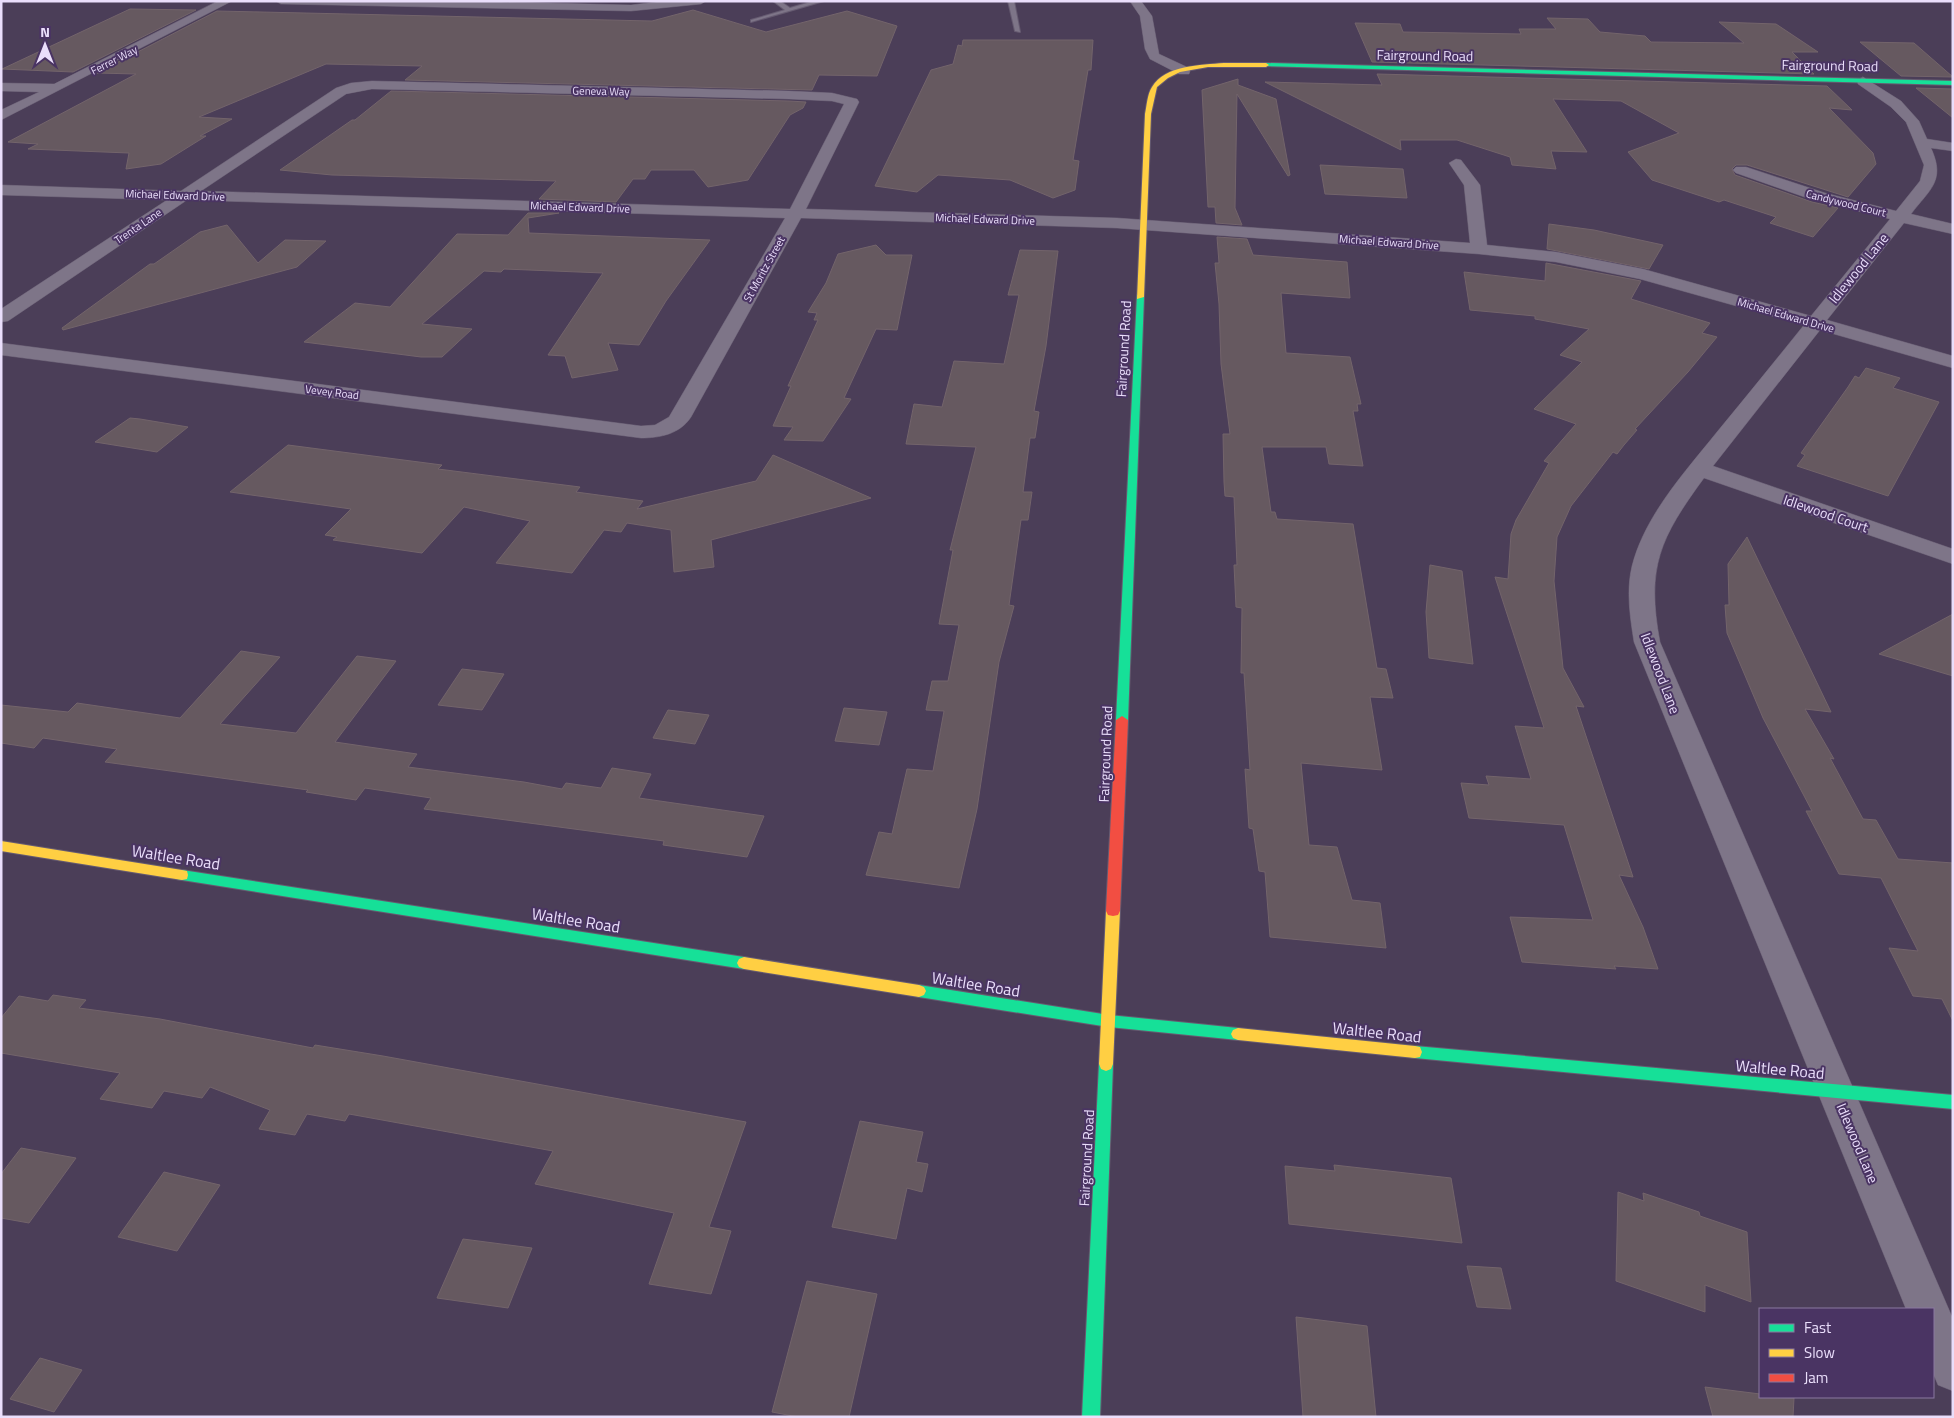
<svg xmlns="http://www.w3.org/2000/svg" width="1954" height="1418" font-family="'Titillium Web',sans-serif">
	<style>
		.building { fill: #665960; stroke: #73646b }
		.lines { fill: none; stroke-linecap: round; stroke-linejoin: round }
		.lane-casing { stroke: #665b71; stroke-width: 2 }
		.street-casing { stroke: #665b71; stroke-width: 1 }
		.fast-casing { stroke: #665b71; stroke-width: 2 }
		.slow-casing { stroke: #665b71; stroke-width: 2 }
		.jam-casing { stroke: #665b71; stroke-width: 2 }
		.lane { fill: #7e7588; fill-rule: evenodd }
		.street { fill: #7e7588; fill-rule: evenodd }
		.fast { fill: #16e098; fill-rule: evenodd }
		.slow { fill: #ffcf43; fill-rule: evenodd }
		.jam { fill: #f24e42; fill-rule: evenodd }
		.labels { text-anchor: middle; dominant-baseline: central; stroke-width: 4; stroke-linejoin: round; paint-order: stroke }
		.far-street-label { font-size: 11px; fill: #eadefb; stroke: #4a3463 }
		.street-label { font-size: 14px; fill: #eadefb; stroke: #4a3463 }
		.near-street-label { font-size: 16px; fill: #eadefb; stroke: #4a3463 }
	</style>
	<rect width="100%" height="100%" fill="#4b3e58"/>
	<path class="building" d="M130 9 196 10 73 72 2 69Z
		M693 10 766 32 847 11 897 26 877 76 819 75 812 90 405 80 422 66 326 64 199 117 232 119 200 136H206L161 164 126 169 129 153 28 149 38 144 8 142 136 74 97 73 217 11 652 21Z
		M1547 18 1588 19 1600 32 1645 36 1651 42 1744 43 1719 22 1776 24 1818 52H1792L1814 74 1372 62 1355 23 1400 24 1403 32 1521 34 1519 29H1556Z
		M963 40H1093L1091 70H1088L1073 160 1079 161 1075 190 1053 198 1010 180 938 175 917 192 875 186 931 70 953 64 958 45 962 46Z
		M1860 42 1914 43 1953 77 1901 76Z
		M1377 74 1827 86 1852 110 1829 108 1873 153 1876 164 1848 197 1747 165H1736L1732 169 1735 175 1812 202 1838 208 1813 237 1770 223 1776 217 1724 200 1719 202 1652 180 1628 152 1679 133 1621 101 1553 99 1587 152 1551 151 1556 169 1512 165 1510 157 1457 140H1400L1401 150 1265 82 1382 85Z
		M1238 79V85L1276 99 1290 175 1288 176 1237 94 1235 208 1242 225 1216 223 1215 207H1208L1202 90Z
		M1916 88 1953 89V118Z
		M391 91 789 101 806 102 803 108 790 115 748 180 708 187 694 170H651L645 179H633L616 202 539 199 556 181 332 175 280 170 352 120H355Z
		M1320 165 1403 169 1407 198 1325 194Z
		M528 213H559L528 218 529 233 710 240 666 301 639 345 608 343 618 370 572 378 565 356 548 355 603 273 504 269 501 272 484 271 422 324 472 329 442 357H421L304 342 355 303 390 307 457 234 508 235Z
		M1549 224 1594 230 1663 245 1649 269 1547 249Z
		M227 225 258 263 285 240 326 241 297 267 63 330 62 328 150 264H154L200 232Z
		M1217 237 1247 239 1253 255 1347 262 1350 298 1281 293 1286 353 1350 357 1361 404H1357L1358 411H1353L1363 466 1329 464 1326 447H1262L1271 512H1275L1277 519 1353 524 1377 668 1386 669 1393 698 1370 697 1382 770 1301 763 1309 845 1337 847 1352 900 1380 903 1386 948 1270 937 1265 872 1259 871 1253 829 1249 828 1245 769 1250 770 1244 673H1241L1242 608 1236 607 1234 565H1237L1234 497 1225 496 1224 482 1223 434H1230L1221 364 1219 304 1215 263H1219Z
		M876 245 886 255H912L897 330 876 329 844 398 851 399 823 441 784 440 793 427 773 426 791 386H788L818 320H814L817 313 808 312 826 283 838 254Z
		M1020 250 1058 251 1046 346 1034 411 1039 412 1035 438H1030L1023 492H1032L1028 520H1021L1009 605 1014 606 999 662 977 809 959 888 866 875 879 832 892 834 907 769 933 771 944 711 926 710 932 681H948L959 625 939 624 953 550H950L976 447 906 444 914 404 942 407 954 361 1004 364 1019 295H1008Z
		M1546 263 1641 281 1631 299 1710 323 1702 333 1717 337 1688 372 1635 429 1637 430 1624 445 1617 454 1613 452 1571 506 1557 537 1554 581 1563 668 1584 707 1576 706 1633 877 1619 875 1643 927 1658 969 1614 966 1616 969 1522 962 1510 917 1593 920 1564 825 1469 818 1461 783 1489 785 1486 776 1531 779 1515 726 1544 728 1495 577 1508 579 1511 534 1516 520 1549 463 1544 461 1576 424 1534 409 1582 362 1560 355 1589 329 1535 319V316L1470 310 1464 272 1545 281Z
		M1866 368 1900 378 1893 388 1939 402 1888 496 1797 466 1805 455 1801 453 1848 387 1855 376 1859 378Z
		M130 418 140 419 188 427 157 452 95 442Z
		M288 445 442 465 438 469 580 487 576 492 643 501 637 509 756 481 773 455 871 498 711 540 714 567 674 572 671 530 627 523 621 532 604 530 572 573 496 563 530 521 464 507 422 553 333 540 337 537 325 535 351 509 230 492Z
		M1747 537 1831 712 1805 709 1834 759 1830 758 1863 819 1876 820 1898 859 1953 863V1021L1942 999 1913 996 1889 948 1918 951 1881 878 1839 874 1806 811H1812L1763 718 1727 633 1725 605H1729L1728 564Z
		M1430 565 1462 571 1473 664 1429 658 1426 612Z
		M1953 614V676L1879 654Z
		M241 651 280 657 220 724 296 733 357 656 396 661 335 742 417 754 408 767 524 782 562 789 566 783 601 788 612 768 651 774 639 798 764 816 747 857 663 845 664 841 424 809 431 798 365 788 356 800 306 792 308 790 105 762 117 749 43 738 34 748 1 743V705L68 712 77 703 180 718Z
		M462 669 504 674 482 710 438 705Z
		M844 708 887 712 879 745 835 741Z
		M668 710 709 715 695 744 653 738Z
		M53 995 86 1000 79 1008 160 1019 313 1048 315 1045 383 1056 746 1122 709 1227 731 1231 711 1294 649 1284 674 1213 535 1184 553 1151 349 1114 345 1121 307 1114 295 1135 259 1129 270 1110 210 1087 202 1098 164 1091 152 1108 100 1099 120 1073 1 1053V1018L19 996 48 1001Z
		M860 1121 923 1132 916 1162 928 1164 922 1192 907 1188 896 1239 832 1227Z
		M21 1148 76 1158 29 1223 1 1218V1174Z
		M1334 1165 1451 1178 1462 1243 1289 1224 1285 1166 1335 1171Z
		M164 1172 220 1185 177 1251 118 1237Z
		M1618 1192 1644 1201 1643 1193 1699 1212 1700 1216 1747 1232 1751 1302 1705 1285V1312L1616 1281Z
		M463 1239 532 1248 508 1308 437 1298Z
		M1467 1266 1501 1268 1511 1309 1477 1307Z
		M807 1281 877 1294 849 1417H798L772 1412Z
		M1296 1317 1367 1326 1376 1417H1303Z
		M40 1358 82 1370 54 1412 10 1399Z
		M1705 1387 1760 1394V1397L1794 1398 1793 1417H1713Z"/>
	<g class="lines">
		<defs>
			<path id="lane" d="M773 1H780L790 8 814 1H824L751 22V20L785 10Z
				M1008 1H1014L1020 32 1015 31Z"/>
			<path id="street" d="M218 1H232L1 120V110L39 92 1 91V83L54 84Z
				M276 1H461L631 5 665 1H706L701 4 631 11 281 4Z
				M1130 1H1141L1152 16 1159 54 1189 68 1190 71 1189 74H1179L1150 59 1145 49 1140 16Z
				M1863 77 1901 101 1919 121 1927 139 1953 143V151L1931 148C1946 181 1930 189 1911 214L1953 224V234L1904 223 1827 320 1953 356V368L1820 330 1713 466 1953 549V564L1704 478C1660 538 1646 567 1660 642L1953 1319V1391L1938 1385 1933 1373V1309H1906L1634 642C1630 617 1626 591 1632 566 1645 515 1685 472 1717 432 1746 397 1775 361 1804 325L1640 279 1556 262 1479 254 1117 228 801 218 691 417C680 434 660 438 641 438L1 355V343L641 426 655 425 669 417 785 218 187 200 8 321 1 322V309L167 200 1 195V185L181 191 336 88 351 83 372 81 789 91 832 93 857 99 859 102 806 209 1117 218 1470 243 1464 185 1449 163 1456 159 1461 160 1480 185 1487 245 1556 252 1643 269 1811 316 1890 219 1813 200 1736 173 1733 170 1736 167H1746L1825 193 1896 211 1920 181 1924 165 1906 122 1891 107 1858 84 1857 81ZM372 89 789 99 832 101 844 104 790 209 201 191 346 94Z"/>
			<path id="fast" d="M1266 63 1953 81V85L1264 66Z
				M1137 295 1144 297 1128 720 1122 724 1116 720Z
				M182 870 744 957 749 959 751 963 749 967 744 969 182 880 177 879 176 875 177 871Z
				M919 985 1109 1015 1238 1028 1243 1030 1245 1034 1243 1038 1238 1040 1109 1027 919 997 914 995 912 991 914 987Z
				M1415 1046 1953 1095V1109L1415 1058 1410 1057 1408 1052 1410 1047Z
				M1106 1057 1111 1059 1113 1064 1100 1417H1082L1099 1064 1101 1059Z"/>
			<path id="slow" d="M1224 63H1266L1269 65 1266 67H1208L1180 72 1168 78 1157 87 1151 114 1144 297 1137 299 1145 114C1147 105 1147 95 1152 87 1165 65 1201 65 1224 63Z
				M1 841 182 870 187 871 188 875 187 879 182 880 1 851Z
				M1113 906 1118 907 1120 911 1113 1064 1111 1069 1106 1071 1101 1069 1099 1064 1106 911 1108 907Z
				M744 957 919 985 924 987 926 991 924 995 919 997 744 969 739 967 737 963 739 959Z
				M1238 1028 1415 1046 1420 1047 1422 1052 1420 1057 1415 1058 1238 1040 1233 1038 1231 1034 1233 1030Z"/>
			<path id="jam" d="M1122 716 1128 720 1120 911 1118 915 1113 916 1108 915 1106 911 1116 720Z"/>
		</defs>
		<use href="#lane" class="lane-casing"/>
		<use href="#street" class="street-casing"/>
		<use href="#fast" class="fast-casing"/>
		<use href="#slow" class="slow-casing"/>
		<use href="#jam" class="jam-casing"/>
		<use href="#lane" class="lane"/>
		<use href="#street" class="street"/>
		<use href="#fast" class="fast"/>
		<use href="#slow" class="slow"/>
		<use href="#jam" class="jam"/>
	</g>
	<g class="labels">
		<g class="far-street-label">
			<text transform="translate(114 60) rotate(-27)">Ferrer Way</text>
			<text transform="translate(601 91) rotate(1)">Geneva Way</text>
			<text transform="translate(175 195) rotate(2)">Michael Edward Drive</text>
			<text transform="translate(1846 203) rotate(14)">Candywood Court</text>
			<text transform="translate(580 207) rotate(2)">Michael Edward Drive</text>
			<text transform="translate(985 219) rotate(2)">Michael Edward Drive</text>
			<text transform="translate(138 226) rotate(-34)">Trenta Lane</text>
			<text transform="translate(1389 242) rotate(4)">Michael Edward Drive</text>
			<text transform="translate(764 269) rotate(-61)">St Moritz Street</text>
			<text transform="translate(1786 315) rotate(16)">Michael Edward Drive</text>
			<text transform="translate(332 392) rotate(7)">Vevey Road</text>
		</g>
		<g class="street-label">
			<text transform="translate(1425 55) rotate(1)">Fairground Road</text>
			<text transform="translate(1830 65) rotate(1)">Fairground Road</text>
			<text transform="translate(1858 268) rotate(-51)">Idlewood Lane</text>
			<text transform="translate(1123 349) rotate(-87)">Fairground Road</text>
			<text transform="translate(1826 513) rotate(19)">Idlewood Court</text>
			<text transform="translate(1661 673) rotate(69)">Idlewood Lane</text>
			<text transform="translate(1105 754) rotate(-88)">Fairground Road</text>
			<text transform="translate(1858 1143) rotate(67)">Idlewood Lane</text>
			<text transform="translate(1086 1158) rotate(-87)">Fairground Road</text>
		</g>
		<g class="near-street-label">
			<text transform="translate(176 857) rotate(9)">Waltlee Road</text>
			<text transform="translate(576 920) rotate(9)">Waltlee Road</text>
			<text transform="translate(976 984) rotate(9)">Waltlee Road</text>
			<text transform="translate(1377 1032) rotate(6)">Waltlee Road</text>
			<text transform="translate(1780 1069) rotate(5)">Waltlee Road</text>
		</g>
	</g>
	<rect width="1954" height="1418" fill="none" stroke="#eadefb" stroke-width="5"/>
	<rect x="1759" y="1308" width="175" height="90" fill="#4a3463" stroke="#8a78a0"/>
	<rect x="1769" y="1324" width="25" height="8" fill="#16e098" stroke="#8a78a0"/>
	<text x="1804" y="1333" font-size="15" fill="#eadefb">Fast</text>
	<rect x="1769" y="1349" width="25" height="8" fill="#ffcf43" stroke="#8a78a0"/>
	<text x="1804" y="1358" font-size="15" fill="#eadefb">Slow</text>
	<rect x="1769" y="1374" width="25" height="8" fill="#f24e42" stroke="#8a78a0"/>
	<text x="1804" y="1383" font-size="15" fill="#eadefb">Jam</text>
	<g transform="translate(45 45)" stroke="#4a3463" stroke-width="4" paint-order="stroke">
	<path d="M0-4L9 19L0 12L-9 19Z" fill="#eadefb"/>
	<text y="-8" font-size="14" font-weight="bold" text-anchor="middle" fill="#eadefb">N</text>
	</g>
</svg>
